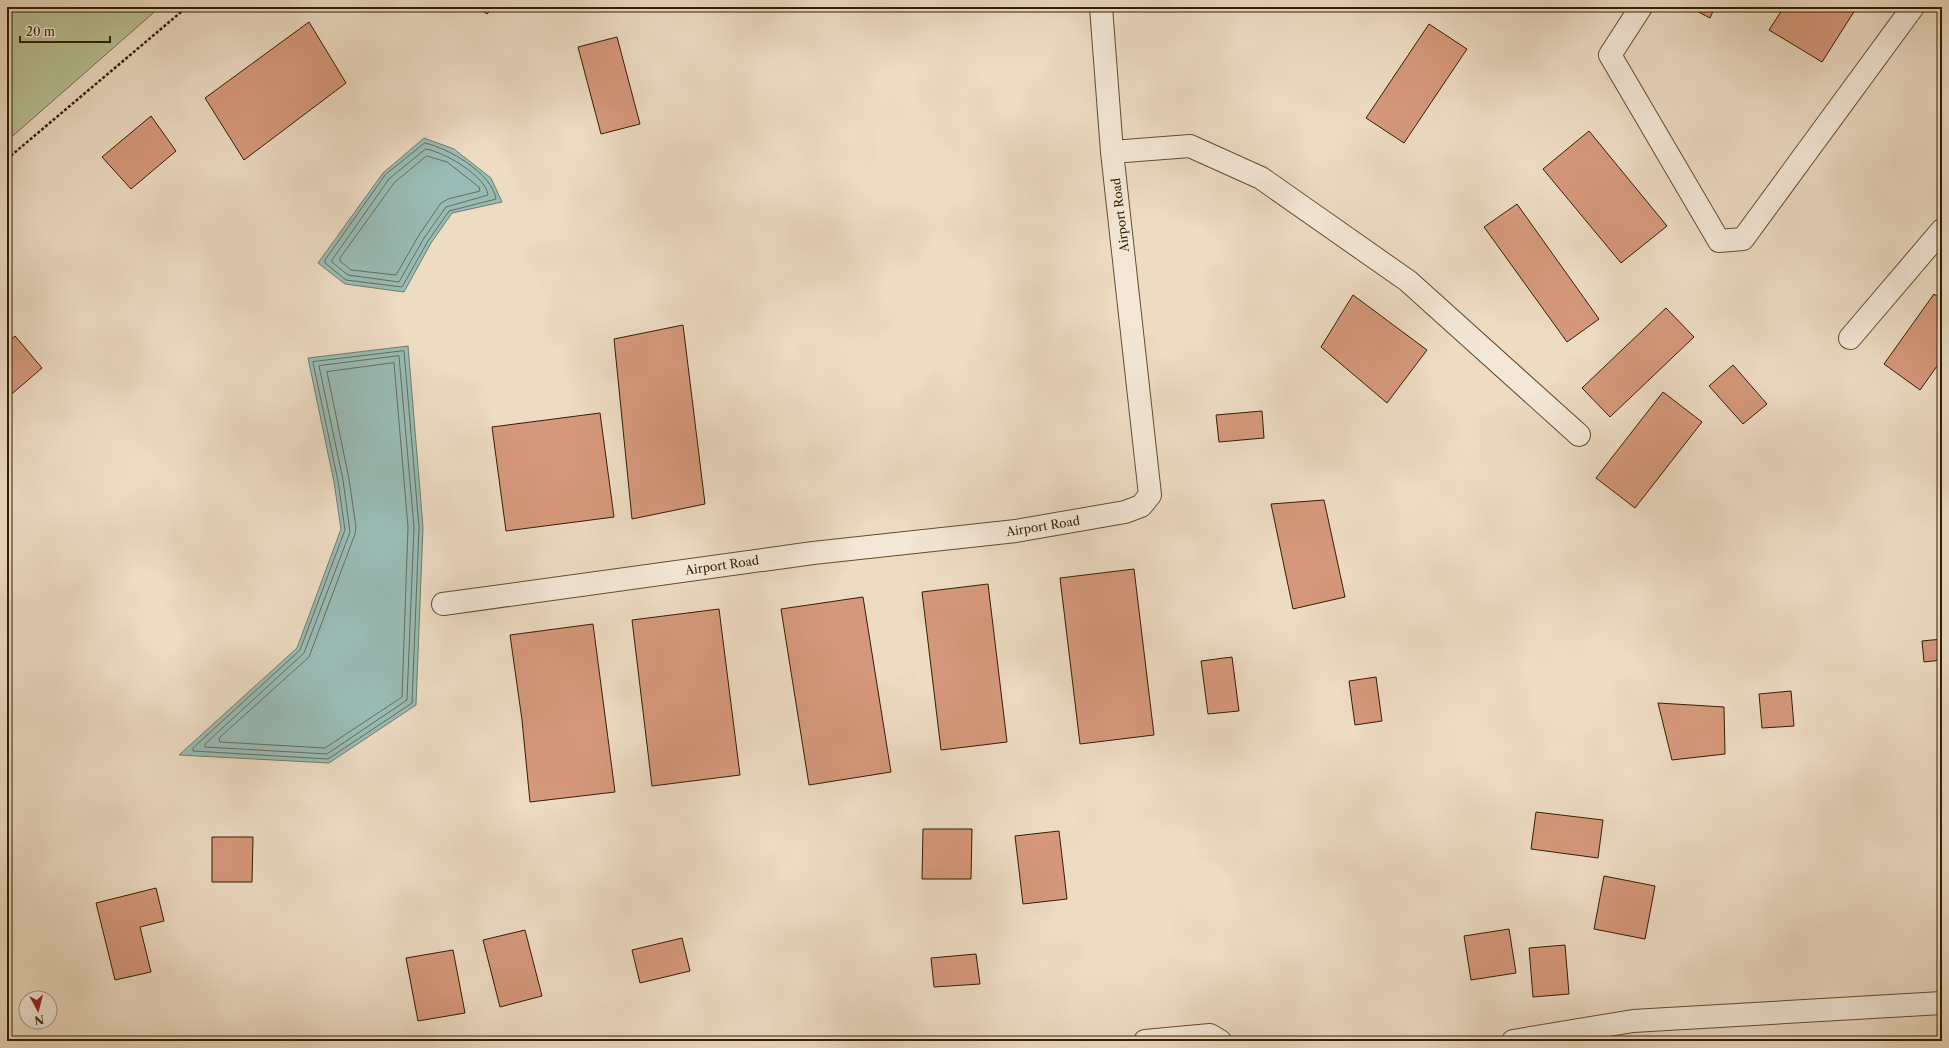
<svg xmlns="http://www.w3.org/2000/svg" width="1949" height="1048" font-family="'Libre Caslon Text',serif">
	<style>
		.green { fill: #b7c094; stroke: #756f4a }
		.water { fill: #99bbb5; stroke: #707c6d }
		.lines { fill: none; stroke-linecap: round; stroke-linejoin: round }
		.shore { stroke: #666c5a; stroke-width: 1 }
		.building { fill: #d6987c; stroke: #331e00 }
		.minor-casing { stroke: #624d30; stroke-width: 24 }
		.path { stroke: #331e00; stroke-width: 2.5; stroke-dasharray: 3 2; stroke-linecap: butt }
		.minor { stroke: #f3e8d7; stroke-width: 22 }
		.labels { text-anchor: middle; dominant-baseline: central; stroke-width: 3; stroke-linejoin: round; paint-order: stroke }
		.street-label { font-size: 12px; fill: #331e00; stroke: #f3e8d7 }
	</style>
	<rect width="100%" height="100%" fill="#eddbc2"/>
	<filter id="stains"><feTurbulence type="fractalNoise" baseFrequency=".005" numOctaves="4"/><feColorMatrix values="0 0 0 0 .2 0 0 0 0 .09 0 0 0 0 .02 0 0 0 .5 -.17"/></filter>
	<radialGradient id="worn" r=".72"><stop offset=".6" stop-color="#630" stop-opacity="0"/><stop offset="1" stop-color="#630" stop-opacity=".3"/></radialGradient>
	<path class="green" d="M7 7H160L7 141Z"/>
	<path class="water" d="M424 138 454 149 491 178 502 202 452 213 431 243 404 292 345 284 318 263 383 173Z
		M408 346 423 527 416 705 329 763 179 755 297 648 341 529 334 482 308 358Z"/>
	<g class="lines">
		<path class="shore" d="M425 143C448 148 492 173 496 199L449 211 428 241 402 287 346 280 325 263V260L385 175Z
			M426 149C444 152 486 176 488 195L446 207 424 238 399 282 348 275 332 262V260L389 179Z
			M427 156 447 162 479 187 480 191 448 199 441 203 419 235 396 275 351 270 340 261V258L394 183Z
			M404 351 419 527 412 703 328 759 193 751V748L300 650 345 530 338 481 313 362Z
			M399 356 414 527 407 700 327 754 205 747V744L304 653 350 532 343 480 319 366Z
			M394 363 408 527 402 697 325 748 220 742 219 738 309 657 355 534 356 527 349 479 327 372Z"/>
	</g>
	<path class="building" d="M477 7H494L487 14Z
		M1689 7H1715L1710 18Z
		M1784 7H1857L1822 62 1769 30Z
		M309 22 346 83 244 160 205 98Z
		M1429 24 1467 49 1404 143 1366 118Z
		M617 37 640 124 601 134 578 47Z
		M151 116 176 151 131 189 102 157Z
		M1589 131 1667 226 1621 263 1543 169Z
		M1517 204 1599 319 1567 342 1484 227Z
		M1934 294 1942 300V359L1920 390 1884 364Z
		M1353 295 1427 350 1387 403 1321 347Z
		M1666 308 1694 337 1610 417 1582 388Z
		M683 325 705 504 632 519 614 339Z
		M15 336 42 368 7 398V343Z
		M1733 365 1767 404 1743 424 1709 386Z
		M1663 392 1702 422 1635 508 1596 478Z
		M1262 411 1264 438 1219 442 1216 415Z
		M600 413 614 517 506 531 492 427Z
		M1324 500 1345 597 1293 609 1271 504Z
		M1134 569 1154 735 1080 744 1060 578Z
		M988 584 1007 742 941 750 922 592Z
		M863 597 891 772 809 785 781 609Z
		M719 609 740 775 652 786 632 620Z
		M593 624 615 792 530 802 522 720 510 635Z
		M1942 639V660L1924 662 1922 641Z
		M1232 657 1239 711 1208 714 1201 661Z
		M1376 677 1382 721 1355 725 1349 681Z
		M1791 691 1794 726 1762 728 1759 694Z
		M1658 703 1724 707 1725 754 1672 760Z
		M1536 812 1603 820 1598 858 1531 849Z
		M923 829H972L971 879H922Z
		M1059 831 1067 899 1023 904 1015 836Z
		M212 837H253L252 882H212Z
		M1604 876 1655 886 1645 939 1594 929Z
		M156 888 164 921 140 927 151 972 115 980 96 903Z
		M1509 929 1516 973 1471 980 1464 936Z
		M525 930 542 996 500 1007 483 940Z
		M682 938 690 971 640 983 632 950Z
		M1565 945 1569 994 1533 997 1529 948Z
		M453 950 465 1013 418 1021 406 958Z
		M976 954 980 984 934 987 931 958Z"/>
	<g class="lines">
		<defs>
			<path id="minor" d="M1641 7 1610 55 1719 241 1743 239 1913 7
				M1112 152 1190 146 1261 178 1408 281 1579 435
				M1850 338 1942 230
				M443 604 813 553 1016 531 1125 512 1141 506 1150 495 1112 152 1101 7
				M1145 1041 1210 1035 1220 1041
				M1513 1041 1633 1021 1942 1003"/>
		</defs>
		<use href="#minor" class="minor-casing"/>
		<path class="path" d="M7 159 187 7"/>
		<use href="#minor" class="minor"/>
	</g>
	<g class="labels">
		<g class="street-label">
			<text transform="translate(1120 215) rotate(-97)">Airport Road</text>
			<text transform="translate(1043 526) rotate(-9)">Airport Road</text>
			<text transform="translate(722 565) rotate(-8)">Airport Road</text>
		</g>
	</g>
	<rect width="1949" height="1048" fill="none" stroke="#eddbc2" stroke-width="24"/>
	<rect x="8" y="8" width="1933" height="1032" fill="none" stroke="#331e00" stroke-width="2"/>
	<rect x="12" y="12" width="1925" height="1024" fill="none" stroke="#331e00"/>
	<g transform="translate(38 1010) rotate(173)"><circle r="19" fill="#f3e8d7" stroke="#a69781"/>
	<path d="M0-3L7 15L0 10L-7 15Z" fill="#8f2418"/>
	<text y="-6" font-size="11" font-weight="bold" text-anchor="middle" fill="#331e00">N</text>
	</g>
	<path d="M20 36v6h90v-6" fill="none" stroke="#331e00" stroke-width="2"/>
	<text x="26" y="36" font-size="12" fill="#331e00" stroke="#f3e8d7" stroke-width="3" paint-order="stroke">20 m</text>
	<rect width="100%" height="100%" filter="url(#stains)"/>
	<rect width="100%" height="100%" fill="url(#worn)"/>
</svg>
